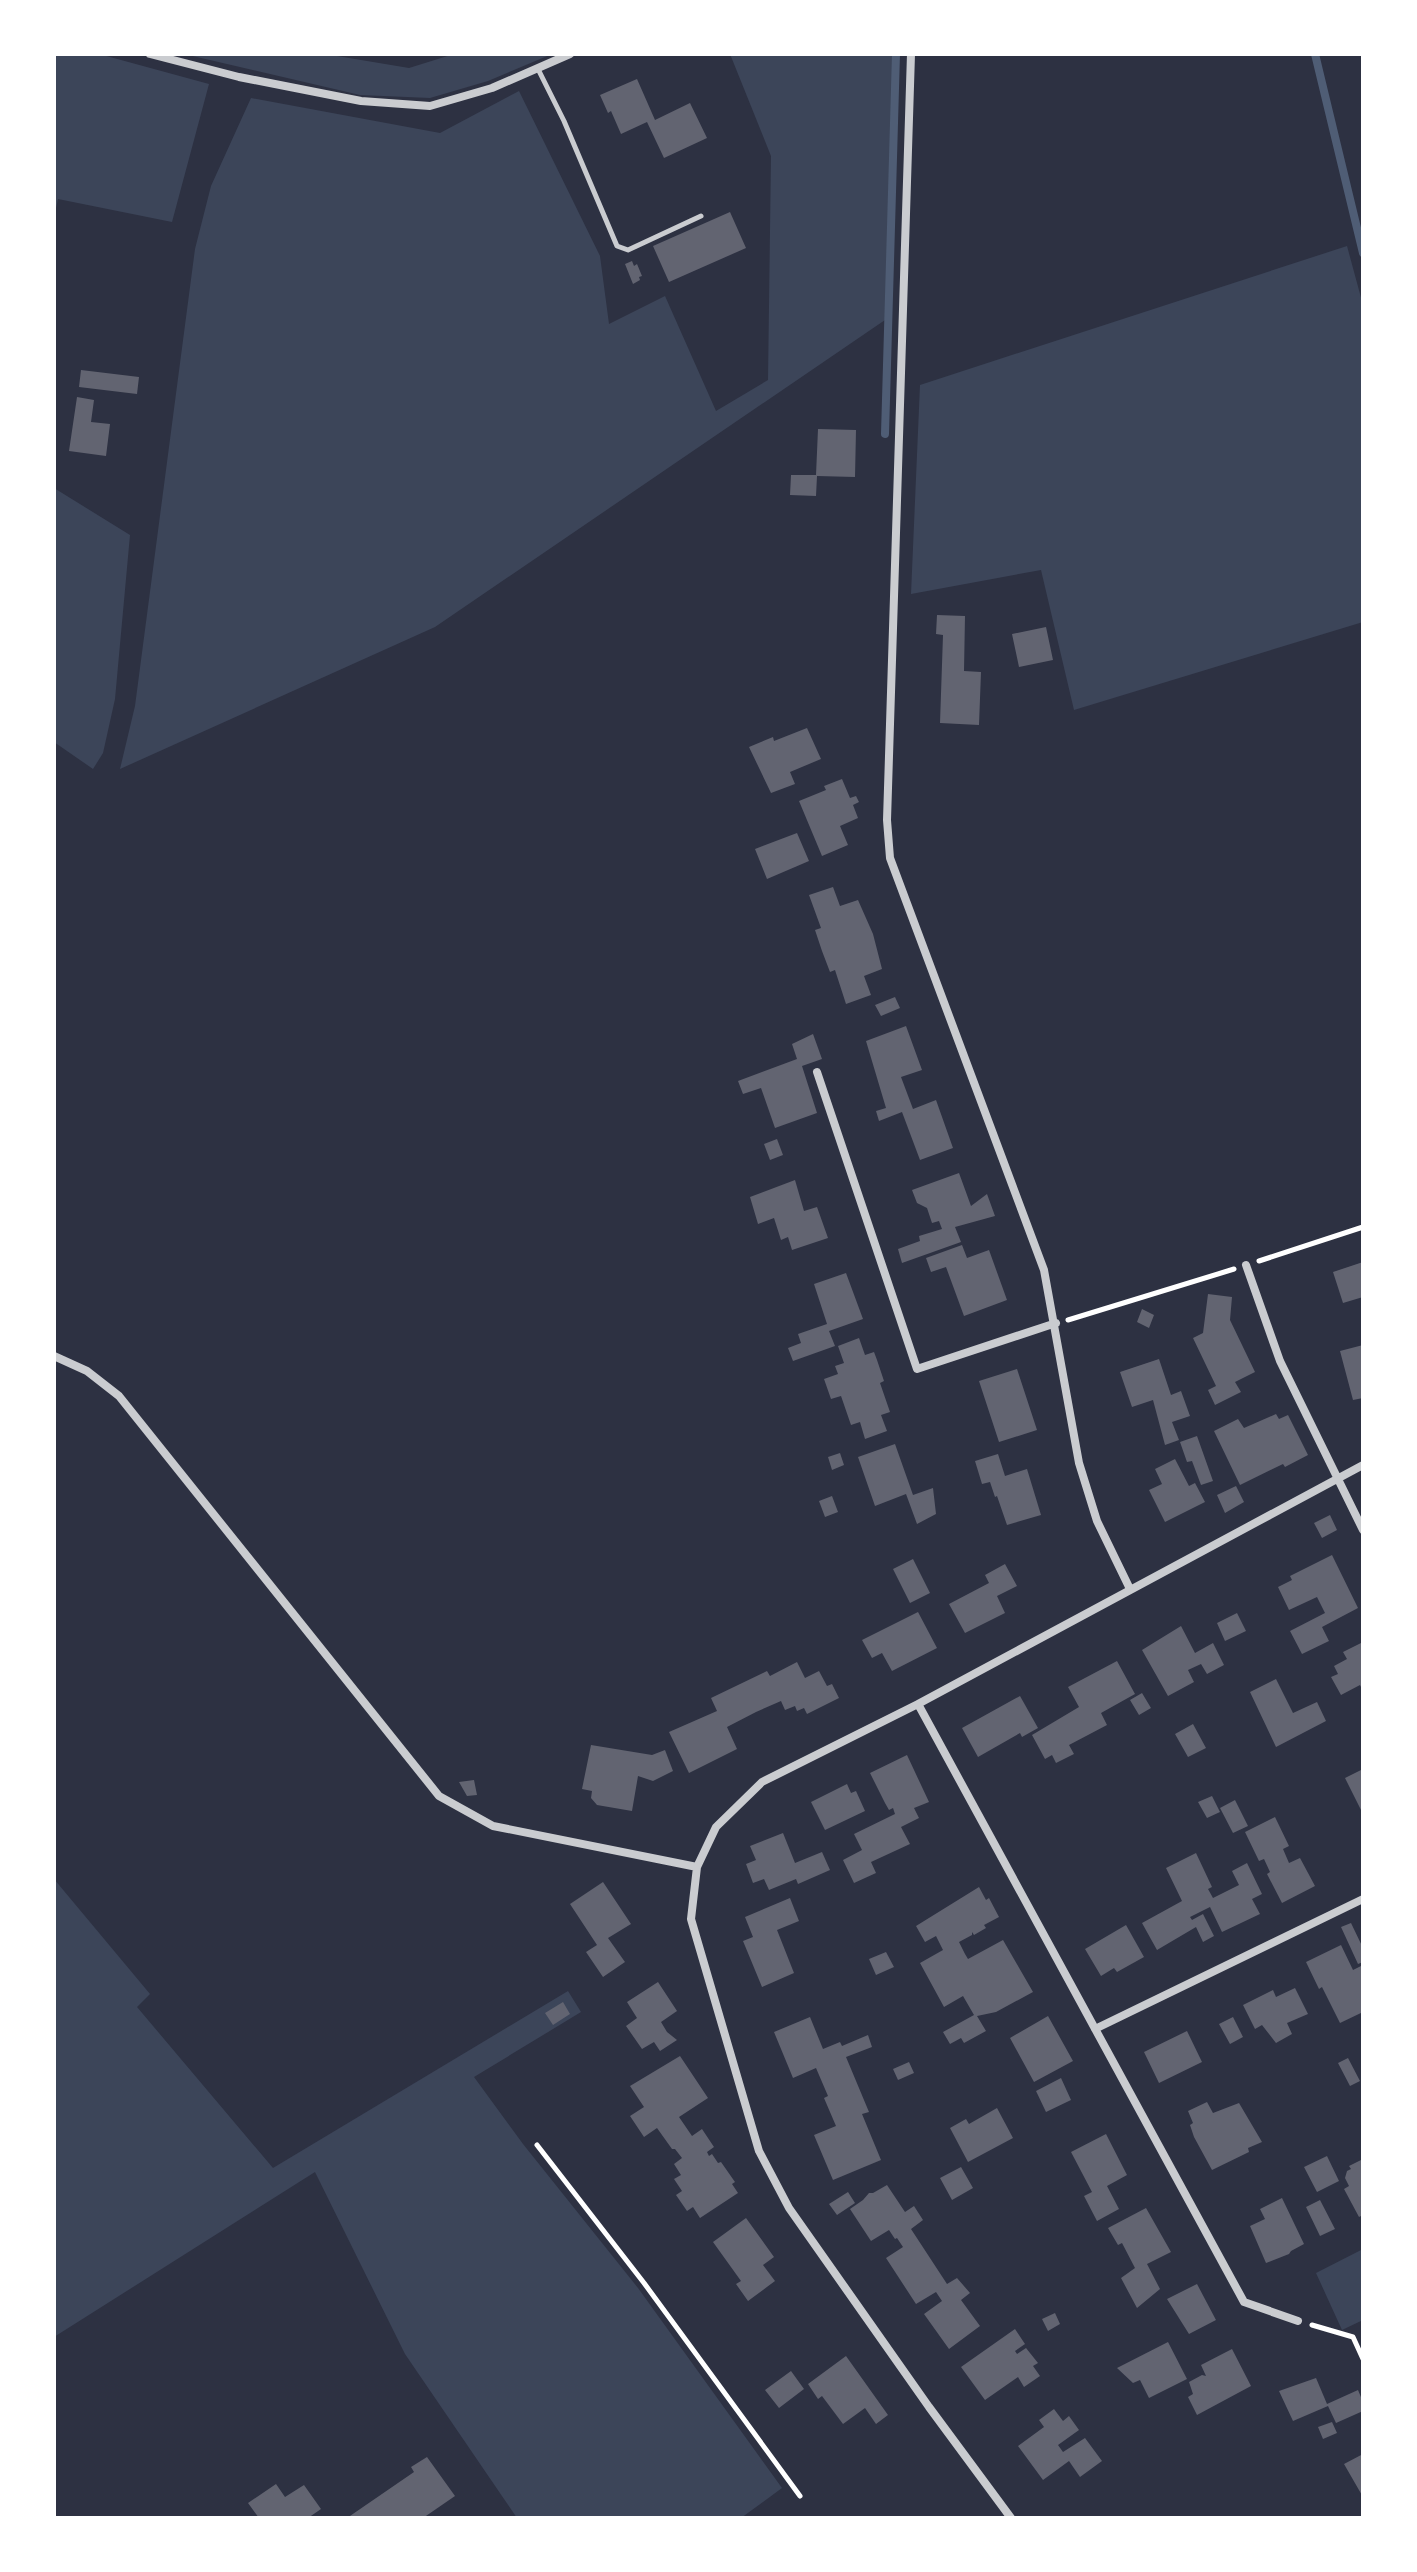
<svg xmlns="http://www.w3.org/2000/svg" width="1417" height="2572" font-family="'DM Sans',sans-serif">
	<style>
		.green { fill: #3c4559 }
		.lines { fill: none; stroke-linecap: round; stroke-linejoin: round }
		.stream { stroke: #4f5d75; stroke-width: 8 }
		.building { fill: #626471 }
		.path { stroke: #fff; stroke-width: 5 }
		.service { stroke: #caccd0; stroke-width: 5 }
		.minor { stroke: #caccd0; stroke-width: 8 }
	</style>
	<rect width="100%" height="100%" fill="#2d3142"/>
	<path class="green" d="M54 54H99L209 84 172 222 58 199 54 217Z
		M184 54H325L409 68 454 54H552L488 81 430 98 360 95Z
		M730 54H893L885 320 435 627 120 769 135 706 195 249 211 186 251 98 440 133 519 91 600 256 609 324 665 296 716 411 768 380 771 156Z
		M1347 246 1363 305V622L1074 710 1041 570 911 594 920 385Z
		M54 488 130 535 115 699 103 753 93 769 54 742Z
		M54 1879 150 1994 137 2007 273 2168 568 1991 581 2012 474 2077 523 2144 638 2288 782 2488 741 2518H517L405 2354 315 2172 54 2337Z
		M1363 2249V2320L1342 2330 1316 2273Z"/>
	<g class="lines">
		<path class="stream" d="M1315 54 1363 253
			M885 434 896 54"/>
	</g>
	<path class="building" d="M637 79 655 120 690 103 707 138 664 158 647 122 621 134 611 111 608 113 600 95Z
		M730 212 746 248 669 282 653 246Z
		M632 261 634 266 637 264 642 276 639 277 640 280 633 284 625 264Z
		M81 370 139 377 137 394 79 387Z
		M77 397 94 400 91 422 110 424 106 456 69 451Z
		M818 429 856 430 855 477 817 476 816 496 790 495 791 475H816Z
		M937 615 965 616 964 671 981 672 979 725 940 723 943 635 936 634Z
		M1046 627 1053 660 1019 667 1012 634Z
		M807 728 821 759 790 772 795 784 771 793 749 747 773 737 774 741Z
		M842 779 850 798 856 796 859 802 853 805 858 818 840 826 848 845 822 856 799 801 826 790 824 786Z
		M797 833 809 861 767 879 755 849Z
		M833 887 840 906 858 900 873 934 882 969 864 976 871 995 846 1004 835 970 830 972 822 951 815 930 821 928 809 895Z
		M895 997 900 1008 881 1016 875 1005Z
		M906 1026 922 1070 901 1077 913 1109 936 1100 953 1148 920 1160 902 1112 879 1121 876 1111 886 1108 866 1041Z
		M813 1034 822 1059 802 1066 817 1113 775 1128 761 1088 743 1094 738 1081 797 1059 792 1044Z
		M777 1139 783 1155 770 1160 764 1144Z
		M959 1173 971 1206 987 1194 995 1216 955 1227 961 1242 902 1263 898 1249 920 1241 919 1236 942 1229 939 1221 932 1223 927 1208 917 1203 912 1190Z
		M795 1180 804 1211 817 1207 828 1238 792 1250 788 1237 781 1240 774 1218 758 1224 750 1197Z
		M962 1245 967 1258 989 1250 1007 1300 964 1316 946 1267 931 1272 926 1258Z
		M1363 1262V1297L1343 1303 1333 1272Z
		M846 1273 863 1319 829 1331 835 1346 793 1361 788 1348 801 1343 798 1334 827 1324 814 1284Z
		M1208 1294 1232 1297 1230 1320 1255 1372 1235 1382 1241 1392 1215 1405 1208 1390 1216 1386 1193 1338 1203 1333Z
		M1142 1309 1154 1315 1149 1328 1137 1322Z
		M859 1338 865 1355 874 1352 877 1360 884 1381 880 1383 890 1412 881 1415 887 1431 865 1439 860 1422 851 1425 841 1396 831 1399 824 1379 838 1374 835 1366 844 1363 838 1346Z
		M1363 1345V1398L1353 1400 1340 1351Z
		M1159 1359 1171 1395 1181 1391 1190 1416 1172 1422 1179 1440 1165 1445 1153 1400 1132 1407 1120 1372Z
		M1017 1369 1037 1430 999 1442 979 1381Z
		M1276 1414 1279 1419 1288 1415 1308 1455 1285 1467 1283 1464 1240 1485 1214 1431 1238 1419 1244 1428Z
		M1197 1436 1213 1481 1201 1485 1192 1461 1187 1462 1180 1442Z
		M895 1444 913 1495 933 1488 936 1514 917 1524 906 1494 875 1506 858 1457Z
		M840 1453 844 1465 832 1470 828 1457Z
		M998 1454 1005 1476 1027 1469 1041 1515 1007 1525 997 1496 995 1497 990 1482 982 1484 975 1461Z
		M1175 1459 1189 1486 1195 1483 1205 1502 1165 1522 1149 1490 1162 1484 1155 1469Z
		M1236 1486 1244 1502 1225 1513 1217 1495Z
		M832 1496 838 1512 825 1517 819 1501Z
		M1330 1515 1337 1530 1322 1538 1314 1523Z
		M1332 1555 1358 1608 1322 1627 1329 1641 1302 1654 1290 1631 1325 1613 1317 1597 1289 1610 1278 1587 1292 1580 1290 1576Z
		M913 1559 930 1593 910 1603 893 1569Z
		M1005 1564 1017 1586 997 1596 1005 1613 965 1633 949 1604 989 1583 985 1575Z
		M918 1612 937 1648 892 1671 882 1653 872 1658 862 1640Z
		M1237 1613 1246 1631 1225 1641 1217 1623Z
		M1181 1626 1195 1653 1213 1643 1224 1665 1207 1674 1201 1664 1188 1670 1194 1682 1168 1696 1142 1650Z
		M1363 1642V1691L1360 1685 1341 1695 1331 1677 1338 1674 1334 1666 1347 1659 1343 1652Z
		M1117 1661 1135 1694 1101 1713 1107 1725 1069 1745 1074 1754 1056 1763 1052 1755 1045 1759 1032 1735 1079 1707 1068 1687Z
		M797 1662 805 1678 819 1671 827 1686 832 1684 839 1698 807 1714 804 1708 797 1711 795 1706 785 1710 781 1701 756 1712 727 1727 737 1749 689 1773 669 1732 717 1711 711 1698 767 1671 770 1676Z
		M1276 1679 1293 1713 1317 1702 1326 1721 1276 1747 1250 1692Z
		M1142 1693 1151 1708 1139 1715 1130 1700Z
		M1020 1696 1038 1728 1022 1737 1020 1733 978 1757 962 1728Z
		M1193 1724 1206 1748 1188 1757 1175 1734Z
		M591 1745 652 1755 665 1750 673 1771 653 1781 638 1776 632 1811 597 1805 591 1798 592 1791 582 1789Z
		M907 1755 929 1802 914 1808 919 1818 901 1827 910 1844 871 1862 876 1873 854 1883 843 1860 862 1850 854 1834 895 1814 893 1808 889 1810 885 1803 870 1773Z
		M1363 1769V1814L1345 1778Z
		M474 1780 477 1795 467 1796 459 1782Z
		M847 1784 851 1793 856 1791 865 1811 825 1830 811 1802Z
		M1212 1796 1220 1812 1207 1818 1198 1802Z
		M1235 1800 1248 1826 1233 1833 1220 1808Z
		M1275 1817 1289 1846 1283 1849 1289 1863 1300 1858 1315 1886 1282 1903 1267 1874 1270 1872 1264 1859 1259 1861 1245 1832Z
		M783 1833 795 1863 822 1852 830 1870 798 1884 796 1879 769 1890 764 1879 753 1883 746 1864 756 1860 750 1846Z
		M1196 1853 1212 1887 1208 1889 1213 1898 1239 1885 1232 1871 1247 1863 1262 1894 1252 1899 1260 1914 1222 1932 1210 1907 1190 1917 1192 1920 1203 1914 1214 1936 1203 1942 1196 1927 1157 1950 1142 1923 1182 1901 1166 1868Z
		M603 1882 631 1924 608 1938 625 1962 603 1977 586 1952 597 1945 570 1904Z
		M979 1887 986 1900 989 1898 999 1917 984 1925 986 1928 974 1935 972 1932V1935L959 1942 965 1954 968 1959 1003 1940 1033 1992 996 2012 977 2016 986 2031 964 2043 961 2038 950 2044 943 2032 974 2015 963 1996 944 2007 920 1963 943 1950 936 1936 925 1942 916 1926Z
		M790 1898 799 1921 777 1930 794 1973 762 1987 743 1941 753 1937 745 1917Z
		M1351 1923 1363 1948V1962L1358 1964 1341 1927Z
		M1126 1925 1144 1957 1117 1972 1114 1968 1101 1976 1085 1949Z
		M1341 1945 1353 1970 1363 1965V2012L1340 2023 1322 1987 1319 1989 1306 1962Z
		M886 1952 894 1967 876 1975 869 1959Z
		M658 1982 677 2011 661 2022 667 2032 677 2040 660 2051 654 2042 642 2049 626 2026 637 2018 627 2002Z
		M1295 1988 1308 2014 1287 2023 1292 2034 1276 2043 1262 2025 1255 2029 1243 2005 1273 1990 1276 1997Z
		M563 2002 570 2014 553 2025 545 2013Z
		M1048 2016 1073 2061 1034 2082 1010 2038Z
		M810 2017 823 2049 840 2042 842 2046 868 2035 872 2047 846 2057 869 2112 862 2114 881 2160 833 2180 814 2135 836 2126 824 2098 828 2096 816 2068 793 2078 774 2032Z
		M1233 2017 1243 2037 1230 2044 1219 2024Z
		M1187 2031 1202 2062 1159 2083 1144 2052Z
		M680 2056 708 2098 679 2117 692 2136 702 2129 714 2147 707 2152 709 2156 712 2154 718 2163 721 2162 735 2182 732 2184 738 2193 700 2218 693 2207 687 2211 676 2195 682 2191 674 2179 681 2175 674 2164 682 2158 675 2149H672L657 2128 644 2137 630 2116 644 2107 630 2086Z
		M1348 2058 1360 2081 1350 2086 1338 2063Z
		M909 2062 914 2073 898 2080 893 2069Z
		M1061 2078 1071 2100 1046 2112 1036 2091Z
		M1207 2102 1213 2113 1239 2103 1262 2142 1248 2148 1249 2152 1212 2170 1194 2137 1190 2125 1193 2123 1188 2111Z
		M997 2108 1013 2138 968 2162 950 2128 966 2119 969 2124Z
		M1106 2134 1127 2175 1107 2186 1119 2209 1097 2221 1084 2196 1092 2192 1071 2152Z
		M1327 2156 1339 2181 1317 2192 1304 2167Z
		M1363 2159V2215L1359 2217 1344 2189 1349 2186 1345 2178 1347 2171 1351 2169 1349 2166Z
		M961 2167 973 2188 952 2200 940 2178Z
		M887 2185 905 2212 914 2206 923 2220 911 2229 947 2284 957 2278 970 2293 961 2300 980 2326 949 2349 924 2314 942 2301 936 2292 916 2304 886 2258 903 2247 897 2238 895 2239 889 2230 871 2241 850 2209 863 2200 869 2193H873Z
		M848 2192 855 2203 837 2215 829 2204Z
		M1282 2198 1304 2244 1291 2251 1289 2254 1266 2263 1250 2226 1265 2219 1260 2209Z
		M1320 2200 1335 2229 1320 2236 1306 2207Z
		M1146 2208 1171 2252 1147 2264 1160 2289 1137 2308 1121 2278 1135 2268 1122 2243 1118 2245 1108 2228Z
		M746 2218 774 2257 763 2265 775 2281 748 2301 736 2284 741 2281 713 2242Z
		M1197 2284 1216 2320 1189 2334 1167 2299Z
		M1055 2313 1060 2324 1048 2331 1042 2319Z
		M1015 2329 1025 2344 1015 2351 1017 2354 1026 2348 1038 2363 1033 2366 1040 2376 1024 2387 1018 2377 985 2400 961 2367Z
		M1168 2342 1187 2379 1149 2398 1140 2380 1133 2383 1117 2368Z
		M1232 2349 1251 2386 1197 2415 1188 2397 1193 2394 1189 2382 1202 2375 1206 2376 1201 2365Z
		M846 2356 888 2415 876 2424 865 2408 843 2424 822 2396 818 2399 808 2384Z
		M791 2371 804 2389 779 2408 765 2390Z
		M1316 2378 1327 2404 1358 2390 1363 2402V2411L1336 2423 1328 2406 1293 2421 1279 2391Z
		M1054 2409 1063 2421 1069 2416 1079 2430 1058 2445 1063 2452 1085 2438 1102 2461 1080 2477 1069 2461 1043 2480 1018 2446 1044 2427 1039 2420Z
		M1332 2422 1337 2433 1323 2439 1318 2427Z
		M1363 2454V2497L1344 2464Z
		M427 2457 455 2496 423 2518H347L414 2472 411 2467Z
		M276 2484 285 2497 304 2485 321 2509 308 2518H259L248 2503Z"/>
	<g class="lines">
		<path class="path" d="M1259 1261 1363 1227
			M1068 1320 1234 1269
			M537 2145 644 2283 800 2496
			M1312 2325 1353 2337 1363 2359"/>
		<path class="service" d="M538 69 564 121 617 246 628 250 701 216"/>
		<path class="minor" d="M150 54 239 77 361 101 430 106 492 88 570 54
			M911 54 887 820 890 858 1044 1270 1079 1463 1097 1521 1130 1589
			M817 1072 917 1369 1056 1323
			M1246 1265 1280 1361 1363 1530
			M54 1356 87 1371 119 1396 439 1796 493 1826 697 1867
			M918 1704 1244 2302 1298 2321
			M1095 2029 1363 1899
			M1011 2518 929 2407 789 2208 759 2151 691 1919 697 1867 716 1827 762 1782 918 1704 1363 1465"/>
	</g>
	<rect width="1417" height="2572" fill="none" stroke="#ffffff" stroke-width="112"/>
</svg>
